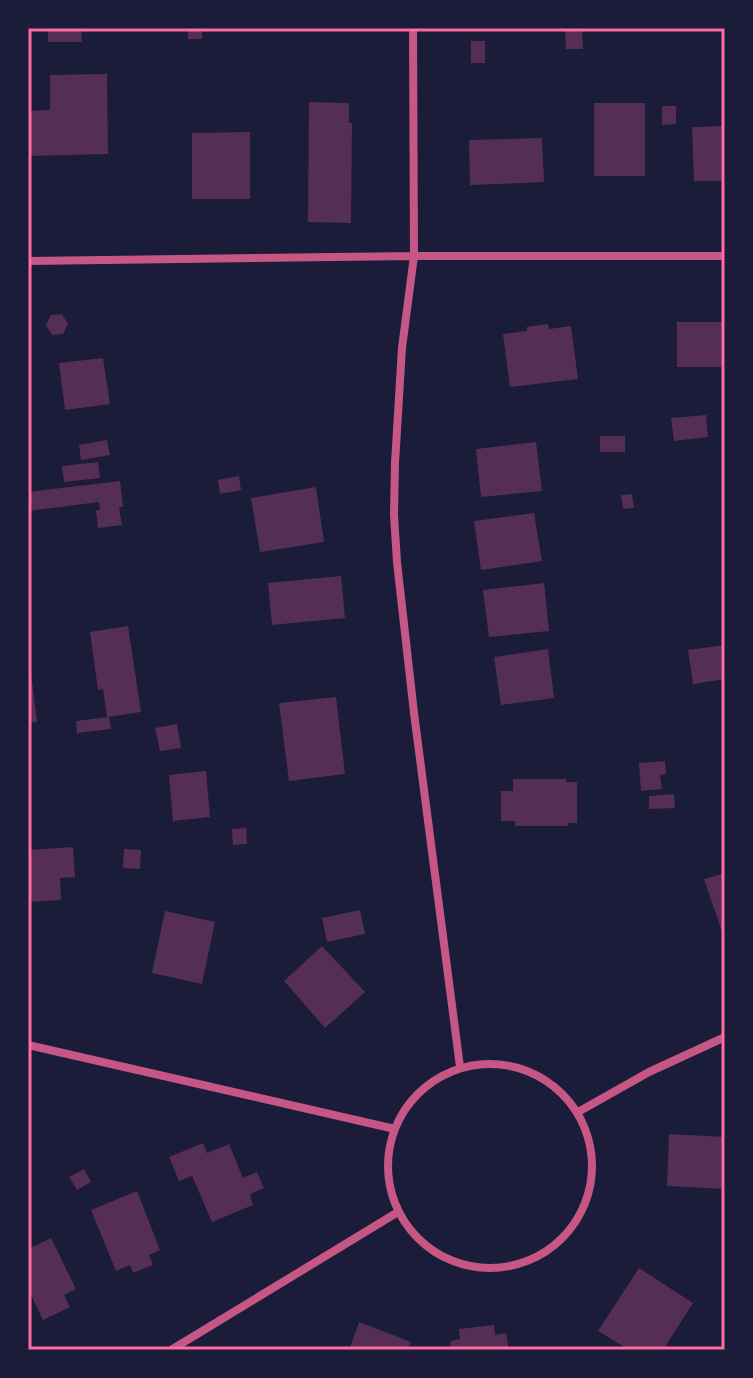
<svg xmlns="http://www.w3.org/2000/svg" width="753" height="1378" font-family="'Space Grotesk',sans-serif">
	<style>
		.building { fill: #542f53 }
		.lines { fill: none; stroke-linecap: round; stroke-linejoin: round }
		.minor { stroke: #c65784; stroke-width: 8 }
		.neatline { fill: none; stroke: #ff6b9d; stroke-width: 3 }
	</style>
	<rect width="100%" height="100%" fill="#1b1b3a"/>
	<path class="building" d="M48 28H81L82 42H48Z
		M188 28H202V39H188Z
		M565 28H582L583 49H566Z
		M471 41H485V63H471Z
		M107 74 108 154 28 156V111L50 110V75Z
		M309 102 349 103V123H352L351 223 308 222Z
		M594 103H645V176H594Z
		M662 106H676V124L662 125Z
		M725 126V181H694L692 127Z
		M250 132V199H192V133Z
		M542 138 544 182 470 185 469 140Z
		M62 314 68 324 63 334 52 335 46 325 51 315Z
		M677 322H725V367H677Z
		M548 324 549 329 571 326 578 379 510 387 503 334 527 331V327Z
		M103 358 110 404 65 410 59 363Z
		M706 415 708 437 674 441 671 418Z
		M600 436H625V452H600Z
		M107 440 110 455 81 460 79 445Z
		M536 442 542 491 481 497 476 449Z
		M98 462 100 478 64 482 62 466Z
		M239 476 241 490 220 494 218 480Z
		M120 481 123 507H119L122 525 98 528 96 510H100L99 502 28 511V492Z
		M316 487 324 542 260 552 251 498Z
		M632 494 634 508 623 509 621 495Z
		M534 513 542 561 481 570 474 521Z
		M341 576 345 618 272 625 268 583Z
		M544 583 549 631 489 637 483 590Z
		M128 626 141 712 107 717 103 689 98 690 90 632Z
		M725 645V679L693 684 688 650Z
		M548 649 554 698 501 705 494 657Z
		M28 664H30L37 722 28 723Z
		M336 697 345 774 289 781 279 703Z
		M109 717 111 729 77 733 76 721Z
		M177 724 181 748 160 751 155 728Z
		M665 761 666 774 660 775 662 789 641 791 639 763Z
		M206 771 210 817 173 821 169 775Z
		M513 779H566V782H577V823H568V826H515V821H501V791H513Z
		M674 794 675 808 649 809V796Z
		M246 828 247 844 233 845 232 829Z
		M73 847 75 877 60 878 61 900 28 902V850Z
		M124 849 141 850 140 869 123 868Z
		M725 873V931L722 932 704 879Z
		M360 910 365 934 327 942 322 918Z
		M165 911 215 922 202 984 152 973Z
		M322 946 365 992 325 1028 284 981Z
		M669 1134 725 1137V1189L667 1186Z
		M203 1143 207 1153 229 1144 243 1178 257 1172 264 1188 250 1194 253 1205 212 1222 192 1176 179 1181 169 1157Z
		M84 1169 91 1182 77 1190 69 1177Z
		M137 1191 160 1250 149 1255 153 1265 133 1273 130 1265 116 1271 91 1210Z
		M51 1238 76 1289 64 1295 70 1307 43 1320 28 1289V1249Z
		M639 1268 693 1303 663 1350H629L598 1331Z
		M359 1322 411 1342 407 1350H349Z
		M494 1325 495 1335 506 1333 509 1350H451L450 1341 460 1339 459 1329Z"/>
	<g class="lines">
		<path class="minor" d="M413 28 414 256 402 348 395 463 394 515 397 562 414 713 460 1067
			M28 261 414 256H725
			M28 1045 395 1129
			M388 1166a102 102 0 1 1 204 0a102 102 0 1 1-204 0Z
			M578 1112 649 1072 725 1037
			M171 1350 398 1212"/>
	</g>
	<rect width="753" height="1378" fill="none" stroke="#1b1b3a" stroke-width="60"/>
	<rect x="30" y="30" width="693" height="1318" class="neatline"/>
</svg>
